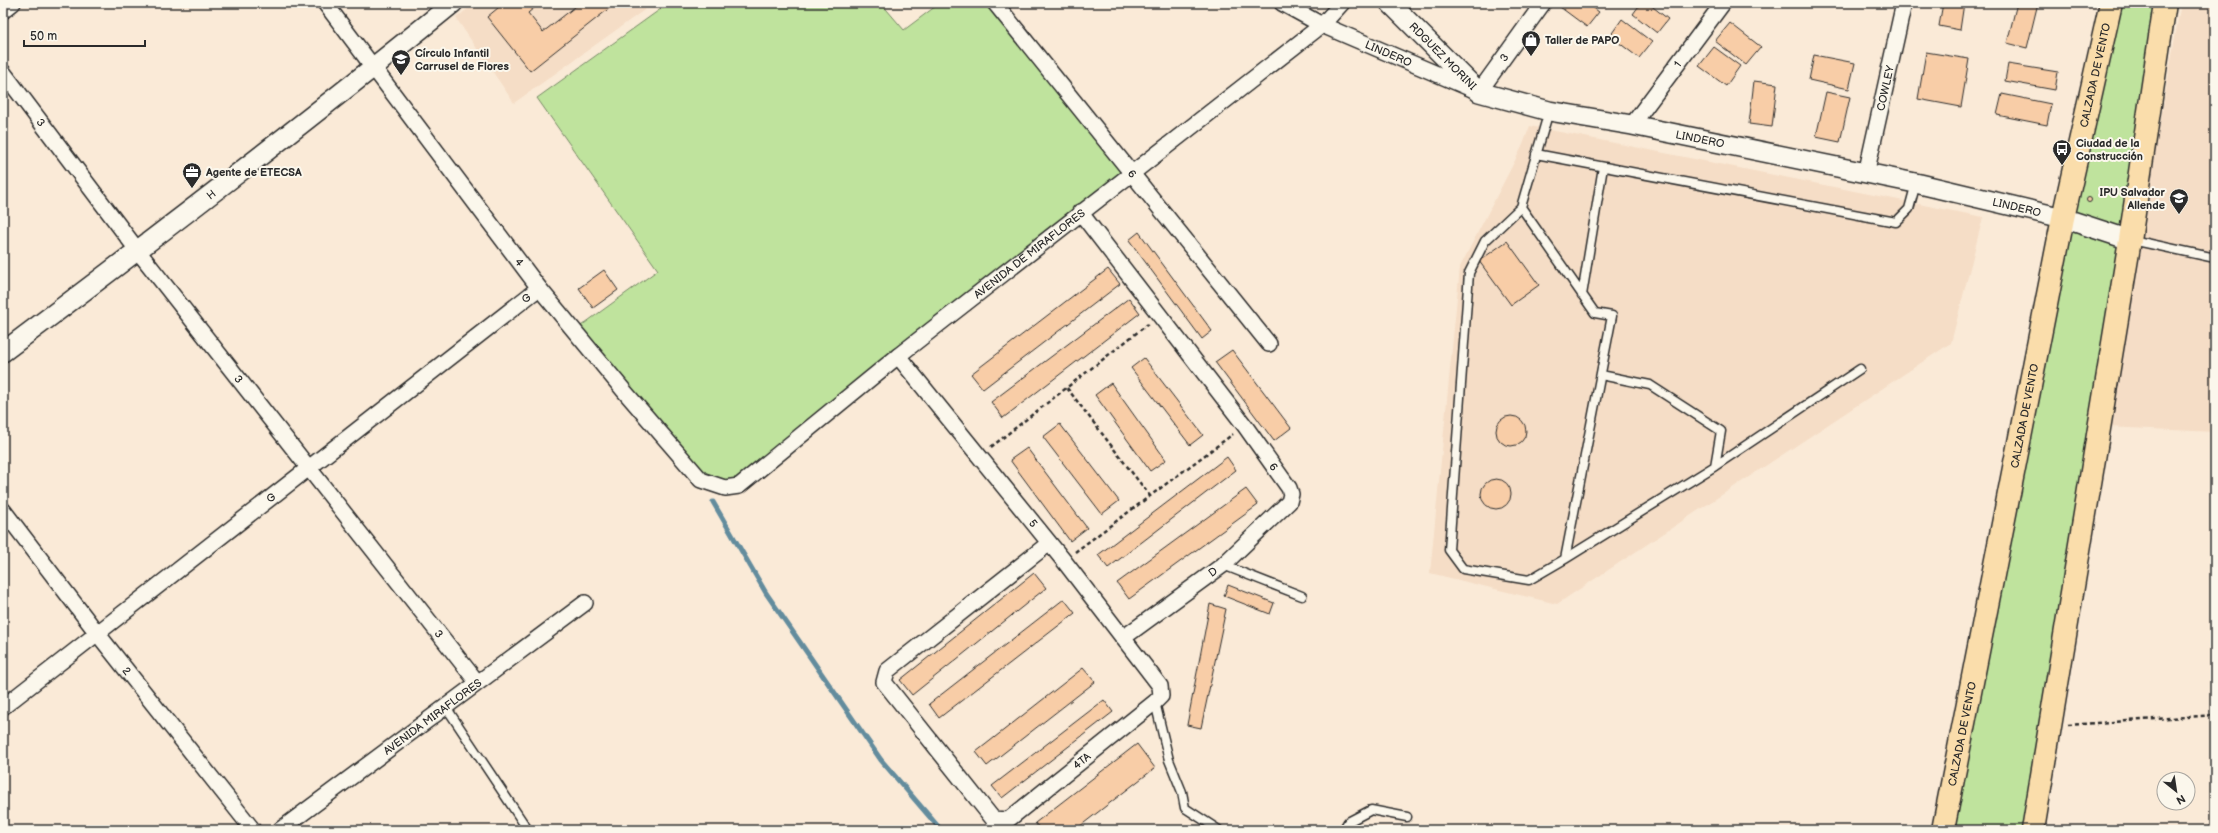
<svg xmlns="http://www.w3.org/2000/svg" width="2218" height="833" font-family="'Balsamiq Sans',sans-serif">
	<style>
		.built { fill: #f5ddc6 }
		.green { fill: #bfe39d; stroke: #758764 }
		.lines { fill: none; stroke-linecap: round; stroke-linejoin: round }
		.stream { stroke: #638c9d; stroke-width: 5 }
		.building { fill: #f8cda7; stroke: #2b2b2b }
		.service-casing { stroke: #2b2b2b; stroke-width: 11 }
		.minor-casing { stroke: #2b2b2b; stroke-width: 18 }
		.tertiary-casing { stroke: #2b2b2b; stroke-width: 22 }
		.primary-casing { stroke: #2b2b2b; stroke-width: 25 }
		.path { stroke: #2b2b2b; stroke-width: 2.5; stroke-dasharray: 4 3; stroke-linecap: butt }
		.service { stroke: #fbf7ec; stroke-width: 8 }
		.minor { stroke: #fbf7ec; stroke-width: 15 }
		.tertiary { stroke: #fbf7ec; stroke-width: 19 }
		.primary { stroke: #faddab; stroke-width: 22 }
		.labels { text-anchor: middle; dominant-baseline: central; stroke-width: 4; stroke-linejoin: round; paint-order: stroke }
		.poi-label { font-size: 11px; font-weight: bold; fill: #2b2b2b; stroke: #fbf7ec; text-anchor: start }
		.street-label { font-size: 11px; fill: #2b2b2b; stroke: #fbf7ec }
	</style>
	<rect width="100%" height="100%" fill="#faead7"/>
	<filter id="ink" filterUnits="userSpaceOnUse"><feTurbulence type="fractalNoise" baseFrequency=".025" numOctaves="2"/><feDisplacementMap in="SourceGraphic" scale="8" xChannelSelector="R" yChannelSelector="G"/><feConvolveMatrix kernelMatrix="1 2 1 2 8 2 1 2 1" color-interpolation-filters="sRGB"/></filter>
	<g filter="url(#ink)">
		<path class="built" d="M475 3H654L514 103 456 18Z
			M2181 3H2215V432L2107 427Z
			M1530 126 1983 217 1951 343 1557 604 1430 573 1460 267 1522 147Z"/>
		<path class="green" d="M669 3H881L904 30 940 3H995L1130 173 739 486 701 480 574 331 658 270 537 98Z
			M2111 3H2165L2033 830H1943Z"/>
		<g class="lines">
			<path class="stream" d="M713 502 766 593 881 760 941 830"/>
		</g>
		<path class="building" d="M504 3H540L528 13 543 32 580 3H616L530 71 487 17Z
			M1563 3H1587L1599 12 1587 27 1560 7Z
			M1641 3H1648L1668 19 1657 33 1633 14Z
			M1943 3H1964L1960 30 1939 26Z
			M2017 3H2038L2027 48 2007 43Z
			M1622 19 1652 42 1639 58 1610 36Z
			M1730 23 1761 47 1746 65 1715 41Z
			M1714 47 1740 66 1726 86 1699 66Z
			M1926 52 1969 59 1961 107 1918 99Z
			M1814 55 1855 63 1849 89 1809 80Z
			M2008 64 2058 72 2055 90 2005 81Z
			M1754 81 1777 84 1772 127 1749 124Z
			M1826 92 1850 97 1840 142 1816 137Z
			M2002 94 2051 104 2047 125 1997 115Z
			M2086.5 200a2.5 2.5 0 1 1 5 0a2.5 2.5 0 1 1-5 0Z
			M1139 232 1212 331 1202 339 1129 240Z
			M1507 241 1539 285 1511 305 1479 261Z
			M1108 269 1120 284 983 389 971 374Z
			M604 270 618 290 593 308 579 288Z
			M1129 298 1140 313 1003 418 991 402Z
			M1232 350 1291 428 1274 441 1215 362Z
			M1144 358 1203 435 1190 445 1131 368Z
			M1111 383 1166 460 1150 471 1095 395Z
			M1496 431a15 15 0 1 1 30 0a15 15 0 1 1-30 0Z
			M1060 424 1119 501 1102 514 1043 437Z
			M1027 448 1087 528 1070 541 1010 460Z
			M1227 457 1236 470 1108 568 1098 555Z
			M1481 494a15 15 0 1 1 30 0a15 15 0 1 1-30 0Z
			M1246 489 1258 505 1129 599 1117 583Z
			M1034 573 1046 588 912 695 900 680Z
			M1228 585 1274 603 1270 614 1224 596Z
			M1064 599 1075 613 939 718 929 704Z
			M1210 604 1226 609 1201 728 1187 725Z
			M1083 668 1095 682 987 766 976 752Z
			M1104 700 1113 712 1002 798 992 786Z
			M1137 744 1155 768 1075 830H1041L1035 823Z"/>
		<g class="lines">
			<defs>
				<path id="service" d="M1536 154 1896 222 1909 209 1916 183
					M1521 207 1485 241 1469 273 1449 550 1463 569 1529 580 1565 559 1612 316 1595 313 1521 207 1549 111
					M2132 240 2215 258
					M1582 295 1603 167
					M1715 466 1860 369
					M1565 559 1715 466 1721 431 1650 385 1601 375
					M1223 565 1302 596
					M1155 702 1169 760 1182 792 1185 808 1219 830
					M446 707 528 830
					M1343 830 1348 822 1371 810 1407 817"/>
				<g id="minor">
					<path id="s1" d="M325 3 539 288 625 392 701 480 725 488 739 486 898 356 1322 25 1342 3"/>
					<path id="s2" d="M995 3 1269 344"/>
					<path id="s3" d="M1282 3 1322 25 1479 92 1543 3"/>
					<path d="M3 11 13 3"/>
					<path id="s4" d="M3 72 138 251 477 682"/>
					<path id="s5" d="M1632 125 1723 3"/>
					<path id="s6" d="M1866 174 1904 3"/>
					<path id="s7" d="M1080 212 1245 426 1289 488 1291 494 1289 502 1223 565 1123 638"/>
					<path id="s8" d="M898 356 1064 561 1160 686 1161 696 1155 702 1008 820 993 819 884 682 887 671 1048 544"/>
					<path id="s9" d="M3 510 97 633 253 830"/>
					<path id="s10" d="M3 707 539 288"/>
					<path id="s11" d="M280 830 585 603"/>
				</g>
				<g id="tertiary">
					<path id="s12" d="M1390 3 1479 92 1549 111 1632 125 1920 184 2063 218 2130 240"/>
					<path id="s13" d="M3 352C155 238 306 123 453 3"/>
				</g>
				<g id="primary">
					<path id="s14" d="M1943 830 2063 218 2111 3"/>
					<path d="M2033 830 2130 240 2165 3"/>
				</g>
			</defs>
			<use href="#service" class="service-casing"/>
			<use href="#minor" class="minor-casing"/>
			<use href="#tertiary" class="tertiary-casing"/>
			<use href="#primary" class="primary-casing"/>
			<path class="path" d="M1067 388 1150 496
				M991 447 1148 324
				M1075 552 1233 434
				M2068 725 2215 715"/>
			<use href="#service" class="service"/>
			<use href="#minor" class="minor"/>
			<use href="#tertiary" class="tertiary"/>
			<use href="#primary" class="primary"/>
		</g>
	</g>
	<defs>
		<symbol id="shop-pin" viewBox="-11 -11 22 30"><path d="M0 17L-7.5 6A9.5 9.5 0 1 1 7.5 6Z" fill="#2b2b2b" stroke="#fbf7ec"/><path d="M-5-2.5h2.3a2.7 3.5 0 0 1 5.4 0H5L5.5 6h-11ZM-1.5-2.5h3a1.5 2.3 0 0 0-3 0Z" fill="#fff"/></symbol>
		<symbol id="school-pin" viewBox="-11 -11 22 30"><path d="M0 17L-7.5 6A9.5 9.5 0 1 1 7.5 6Z" fill="#2b2b2b" stroke="#fbf7ec"/><path d="M0-5L7-2L0 1L-7-2ZM-4 1L0 2.5L4 1V4Q0 6-4 4Z" fill="#fff"/></symbol>
		<symbol id="bus-pin" viewBox="-11 -11 22 30"><path d="M0 17L-7.5 6A9.5 9.5 0 1 1 7.5 6Z" fill="#2b2b2b" stroke="#fbf7ec"/><path d="M-5-6H5V4H4V6H2V4H-2V6H-4V4H-5ZM-3.5-4V0h7V-4ZM-3.5 1.2v1.5H-2V1.2ZM2 1.2v1.5H3.5V1.2Z" fill="#fff"/></symbol>
		<symbol id="office-pin" viewBox="-11 -11 22 30"><path d="M0 17L-7.5 6A9.5 9.5 0 1 1 7.5 6Z" fill="#2b2b2b" stroke="#fbf7ec"/><path d="M-6-3h4V-5.5h4V-3h4V5H-6ZM-1-4.5V-3h2v-1.5ZM-6 0V1H6V0Z" fill="#fff"/></symbol>
	</defs>
	<g fill-rule="evenodd">
		<use href="#shop-pin" x="1520" y="29" width="22" height="30"/>
		<use href="#school-pin" x="390" y="48" width="22" height="30"/>
		<use href="#bus-pin" x="2051" y="138" width="22" height="30"/>
		<use href="#office-pin" x="181" y="161" width="22" height="30"/>
		<use href="#school-pin" x="2168" y="187" width="22" height="30"/>
	</g>
	<g class="labels">
		<g class="poi-label">
			<text x="1545" y="40">Taller de PAPO</text>
			<text x="415" y="53">Círculo Infantil<tspan x="415" dy="13">Carrusel de Flores</tspan></text>
			<text x="2076" y="143">Ciudad de la<tspan x="2076" dy="13">Construcción</tspan></text>
			<text x="206" y="172">Agente de ETECSA</text>
			<text x="2165" y="192" text-anchor="end">IPU Salvador<tspan x="2165" dy="13">Allende</tspan></text>
		</g>
		<g class="street-label">
			<text stroke="none"><textPath href="#s3" startOffset="118">LINDERO</textPath></text>
			<text stroke="none"><textPath href="#s12" startOffset="75">RDGUEZ MORINI</textPath></text>
			<text stroke="none"><textPath href="#s3" startOffset="259">3</textPath></text>
			<text stroke="none"><textPath href="#s5" startOffset="76">1</textPath></text>
			<text stroke="none"><textPath href="#s14" startOffset="770">CALZADA DE VENTO</textPath></text>
			<text stroke="none"><textPath href="#s6" startOffset="88">COWLEY</textPath></text>
			<text stroke="none"><textPath href="#s4" startOffset="63">3</textPath></text>
			<text stroke="none"><textPath href="#s12" startOffset="352">LINDERO</textPath></text>
			<text stroke="none"><textPath href="#s2" startOffset="219">6</textPath></text>
			<text stroke="none"><textPath href="#s13" startOffset="261">H</textPath></text>
			<text stroke="none"><textPath href="#s12" startOffset="676">LINDERO</textPath></text>
			<text stroke="none"><textPath href="#s1" startOffset="1019">AVENIDA DE MIRAFLORES</textPath></text>
			<text stroke="none"><textPath href="#s1" startOffset="324">4</textPath></text>
			<text stroke="none"><textPath href="#s10" startOffset="664">G</textPath></text>
			<text stroke="none"><textPath href="#s4" startOffset="387">3</textPath></text>
			<text stroke="none"><textPath href="#s14" startOffset="422">CALZADA DE VENTO</textPath></text>
			<text stroke="none"><textPath href="#s7" startOffset="320">6</textPath></text>
			<text stroke="none"><textPath href="#s10" startOffset="340">G</textPath></text>
			<text stroke="none"><textPath href="#s8" startOffset="215">5</textPath></text>
			<text transform="translate(1213 572) rotate(-36)">D</text>
			<text stroke="none"><textPath href="#s4" startOffset="711">3</textPath></text>
			<text stroke="none"><textPath href="#s9" startOffset="203">2</textPath></text>
			<text stroke="none"><textPath href="#s11" startOffset="190">AVENIDA MIRAFLORES</textPath></text>
			<text stroke="none"><textPath href="#s14" startOffset="98">CALZADA DE VENTO</textPath></text>
			<text transform="translate(1082 761) rotate(-39)">4TA</text>
		</g>
	</g>
	<rect width="2218" height="833" fill="none" stroke="#fbf7ec" stroke-width="16"/>
	<rect x="8" y="8" width="2202" height="817" fill="none" stroke="#2b2b2b" stroke-width="1.5" filter="url(#ink)"/>
	<g transform="translate(2176 791) rotate(150)"><circle r="19" fill="#fbf7ec" stroke="#a8a59f"/>
	<path d="M0-3L7 15L0 10L-7 15Z" fill="#2b2b2b"/>
	<text y="-6" font-size="11" font-weight="bold" text-anchor="middle" fill="#2b2b2b">N</text>
	</g>
	<path d="M24 40v6h121v-6" fill="none" stroke="#2b2b2b" stroke-width="2"/>
	<text x="30" y="40" font-size="12" fill="#2b2b2b" stroke="#fbf7ec" stroke-width="3" paint-order="stroke">50 m</text>
</svg>
